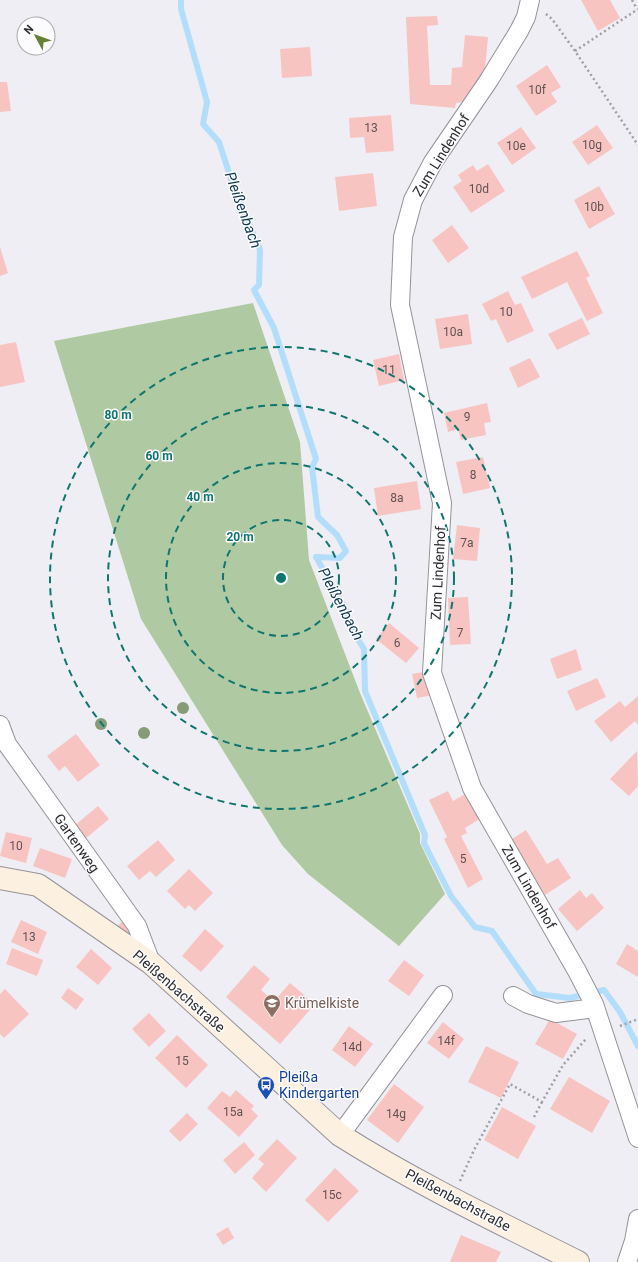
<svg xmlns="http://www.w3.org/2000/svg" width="638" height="1262" font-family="Roboto,sans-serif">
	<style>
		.green { fill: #afc9a2 }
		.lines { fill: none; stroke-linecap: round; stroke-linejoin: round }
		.stream { stroke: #b3defb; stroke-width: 6 }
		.building { fill: #f8c4c2 }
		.street-casing { stroke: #959399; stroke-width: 20 }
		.secondary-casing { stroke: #959399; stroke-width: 24 }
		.path { stroke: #a09fa4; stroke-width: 2.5; stroke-dasharray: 2 3; stroke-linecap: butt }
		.street { stroke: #fff; stroke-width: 18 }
		.secondary { stroke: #fcf1e1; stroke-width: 22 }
		.tree { fill: #859c79 }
		.ring { fill: none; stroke: #0f766e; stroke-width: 2; stroke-dasharray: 7 5 }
		.labels { text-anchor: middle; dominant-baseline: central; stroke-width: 3; stroke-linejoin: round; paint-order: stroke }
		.number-label { font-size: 12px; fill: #605253 }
		.street-label { font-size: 14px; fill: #2d2c2e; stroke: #fcfcfe }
		.education-label { font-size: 14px; fill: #785e54; stroke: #fcfcfe; text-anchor: start }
		.transit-label { font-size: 14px; fill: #164399; stroke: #fcfcfe; text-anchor: start }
		.water-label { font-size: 15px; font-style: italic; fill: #0d3951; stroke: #fcfcfe }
		.centre { fill: #0f766e; stroke: #fcfcfe; stroke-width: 2 }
		.ring-label { font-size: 12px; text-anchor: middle; font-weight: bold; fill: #0f766e; stroke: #fcfcfe; stroke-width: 3; stroke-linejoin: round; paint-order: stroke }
	</style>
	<rect width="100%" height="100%" fill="#efeef4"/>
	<path class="green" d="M253 303 300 442 309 560 360 693 420 834V843L445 894 399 946 308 874 282 845 141 619 54 341Z"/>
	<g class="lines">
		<path class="stream" d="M181 0V9L207 102 203 124 219 142 233 185 260 250 259 285 254 290 274 328 316 459 312 467 318 517 337 535 346 551 340 558 316 557 346 610 356 636 364 649 365 691 425 835 424 843 451 896 475 927 492 931 536 994 570 998 604 990 620 1012 638 1046"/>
	</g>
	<path class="building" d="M581 0H610L620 18 598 31Z
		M437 16 438 25 427 26 430 85H451L452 68 462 67 465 35 488 37 485 69 468 101 456 103 455 108 410 104 406 17Z
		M310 47 312 76 282 78 280 49Z
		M547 65 561 87 551 93 557 102 536 116 516 86Z
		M0 82H7L11 111 0 112Z
		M391 115 394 151 366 153 364 137 350 138 349 118Z
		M597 125 613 148 588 165 572 142Z
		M521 127 536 148 512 165 497 143Z
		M488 164 505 191 471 213 453 187 462 181 458 175 473 165 477 171Z
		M373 173 377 206 339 211 335 177Z
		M599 186 615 214 589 229 574 200Z
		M452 225 469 248 448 263 432 240Z
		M0 247 8 273 0 276Z
		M577 251 590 276 586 278 603 313 587 321 567 282 532 299 521 277Z
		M508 291 515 305 521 303 534 331 507 343 496 319 491 321 482 304Z
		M468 314 472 344 440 349 435 319Z
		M582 318 590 334 557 350 548 334Z
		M16 342 25 382 0 387V345Z
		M399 354 404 380 379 386 373 360Z
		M530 358 540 377 518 388 509 368Z
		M487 403 491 422 484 423 486 435 461 440 458 429 448 432 444 413Z
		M483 457 490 488 463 494 456 462Z
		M417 481 421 509 378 516 374 488Z
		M457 525 480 528 477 561 453 559Z
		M468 597 471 644 450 645 448 598Z
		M389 623 419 648 406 663 376 639Z
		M576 649 582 670 557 679 550 659Z
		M429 671 433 695 417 698 412 674Z
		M597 678 606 697 576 711 567 691Z
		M638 696V725L635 721 611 742 594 721 620 701 625 707Z
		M76 734 100 765 78 782 65 766 59 771 47 756Z
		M637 751 638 786 629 796 610 779Z
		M448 791 453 801 467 793 483 817 465 828 467 833 461 836 483 879 468 888 444 839 447 837 429 800Z
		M98 806 109 819 85 839 74 826Z
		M526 830 547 864 558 858 571 878 545 895 512 839Z
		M6 832 32 838 26 863 0 856Z
		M158 840 175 860 156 877 150 871 139 880 127 866Z
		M40 848 72 859 65 878 33 866Z
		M189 869 213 893 195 911 189 905 185 909 167 891Z
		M580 890 586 898 592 893 604 908 577 931 558 909Z
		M21 920 47 932 38 954 11 942Z
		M123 920 134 929 129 936 118 926Z
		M205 929 224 946 201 972 182 956Z
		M627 944 638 951V977L616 964Z
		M12 948 43 960 37 976 6 964Z
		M91 949 112 968 98 985 76 967Z
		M404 960 424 975 409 996 388 981Z
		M254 965 270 979 261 990 274 1001 290 983 315 1004 280 1044 226 997Z
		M68 988 84 999 76 1010 61 998Z
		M5 989 29 1014 4 1038 0 1034V994Z
		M149 1013 166 1031 149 1047 132 1029Z
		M550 1019 577 1034 563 1059 535 1044Z
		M443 1022 464 1039 449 1059 427 1043Z
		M349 1026 373 1044 355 1067 332 1050Z
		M177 1035 208 1065 186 1088 155 1058Z
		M486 1046 519 1062 501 1098 468 1082Z
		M569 1077 610 1101 592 1133 550 1109Z
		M394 1084 424 1107 398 1143 367 1120Z
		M236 1090 254 1106 251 1109 258 1116 239 1137 207 1108 222 1091 230 1097Z
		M502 1107 536 1126 518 1159 484 1140Z
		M187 1113 198 1124 180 1142 169 1131Z
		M277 1139 297 1158 266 1192 252 1178 264 1164 258 1159Z
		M244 1142 255 1155 235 1174 223 1160Z
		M335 1168 359 1191 328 1222 305 1200Z
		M228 1227 234 1238 223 1245 216 1234Z
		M461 1235 501 1252 496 1262H450Z"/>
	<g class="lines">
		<defs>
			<path id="street" d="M530 0 526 17 519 31 489 80 433 162 413 200 403 237 400 305 442 503 432 673 472 788 577 971 594 1004 638 1138
				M0 725 7 744 137 926 151 963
				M513 996 528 1004 556 1013 595 1008
				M340 1135 443 995
				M627 1262 634 1241 638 1219"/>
			<path id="secondary" d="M0 878 38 885 151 963 340 1135C416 1183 498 1222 578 1262"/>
		</defs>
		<use href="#street" class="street-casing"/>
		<use href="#secondary" class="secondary-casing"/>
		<path class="path" d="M632 0 637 9
			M546 14 552 19 575 51 638 145
			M575 51 638 9
			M620 1026 638 1019
			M534 1117 542 1102
			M460 1181 474 1150 510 1084 542 1102 563 1065 586 1039"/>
		<use href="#street" class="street"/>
		<use href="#secondary" class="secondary"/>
	</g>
	<g class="tree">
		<circle cx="183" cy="708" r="6"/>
		<circle cx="101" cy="724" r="6"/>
		<circle cx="144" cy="733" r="6"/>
	</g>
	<g class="ring">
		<circle cx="281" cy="578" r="58"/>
		<circle cx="281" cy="578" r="115"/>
		<circle cx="281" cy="578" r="173"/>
		<circle cx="281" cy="578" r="231"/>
	</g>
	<defs>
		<symbol id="school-pin" viewBox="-11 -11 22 30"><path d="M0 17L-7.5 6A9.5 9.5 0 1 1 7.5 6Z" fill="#8d6e63" stroke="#fcfcfe"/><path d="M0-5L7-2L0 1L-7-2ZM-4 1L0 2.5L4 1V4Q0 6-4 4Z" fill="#fff"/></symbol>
		<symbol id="bus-pin" viewBox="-11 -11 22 30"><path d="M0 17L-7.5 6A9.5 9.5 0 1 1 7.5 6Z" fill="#1a4fb4" stroke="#fcfcfe"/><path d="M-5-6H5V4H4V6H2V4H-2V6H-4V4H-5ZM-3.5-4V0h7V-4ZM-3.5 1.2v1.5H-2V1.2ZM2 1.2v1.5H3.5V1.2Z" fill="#fff"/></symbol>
	</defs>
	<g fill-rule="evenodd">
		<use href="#school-pin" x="262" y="993" width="20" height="27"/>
		<use href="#bus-pin" x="256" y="1075" width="20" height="27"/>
	</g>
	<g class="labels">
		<g class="number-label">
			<text x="537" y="90">10f</text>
			<text x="371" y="128">13</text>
			<text x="592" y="145">10g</text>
			<text x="516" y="146">10e</text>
			<text x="479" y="189">10d</text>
			<text x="594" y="207">10b</text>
			<text x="506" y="312">10</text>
			<text x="453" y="332">10a</text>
			<text x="389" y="370">11</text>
			<text x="467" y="417">9</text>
			<text x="473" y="475">8</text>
			<text x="397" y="498">8a</text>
			<text x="467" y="543">7a</text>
			<text x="460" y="633">7</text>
			<text x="397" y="643">6</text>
			<text x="16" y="846">10</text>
			<text x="463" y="859">5</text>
			<text x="29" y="937">13</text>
			<text x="446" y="1041">14f</text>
			<text x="352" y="1047">14d</text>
			<text x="182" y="1061">15</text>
			<text x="233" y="1112">15a</text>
			<text x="396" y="1114">14g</text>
			<text x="332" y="1195">15c</text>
		</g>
		<g class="street-label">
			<text transform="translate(441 155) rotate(-58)">Zum Lindenhof</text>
			<text transform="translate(438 573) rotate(-87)">Zum Lindenhof</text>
			<text transform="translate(77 843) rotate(55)">Gartenweg</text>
			<text transform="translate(529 887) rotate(60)">Zum Lindenhof</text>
			<text transform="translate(179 991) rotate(41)">Pleißenbachstraße</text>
			<text transform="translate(458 1200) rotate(28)">Pleißenbachstraße</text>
		</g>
		<g class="education-label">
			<text x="285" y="1003">Krümelkiste</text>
		</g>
		<g class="transit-label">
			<text x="279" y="1077">Pleißa<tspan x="279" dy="16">Kindergarten</tspan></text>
		</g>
		<g class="water-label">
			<text transform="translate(243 210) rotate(70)">Pleißenbach</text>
			<text transform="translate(341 604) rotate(62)">Pleißenbach</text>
		</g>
	</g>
	<circle cx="281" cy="578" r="6" class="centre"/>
	<g class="ring-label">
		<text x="118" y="419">80 m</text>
		<text x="159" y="460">60 m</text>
		<text x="200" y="501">40 m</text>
		<text x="240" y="541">20 m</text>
	</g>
	<g transform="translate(36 36) rotate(311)"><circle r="19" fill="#fcfcfe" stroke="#a9a9ab"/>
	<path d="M0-3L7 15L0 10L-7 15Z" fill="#668034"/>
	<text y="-6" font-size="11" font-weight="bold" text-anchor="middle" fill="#2d2c2e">N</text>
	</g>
</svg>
